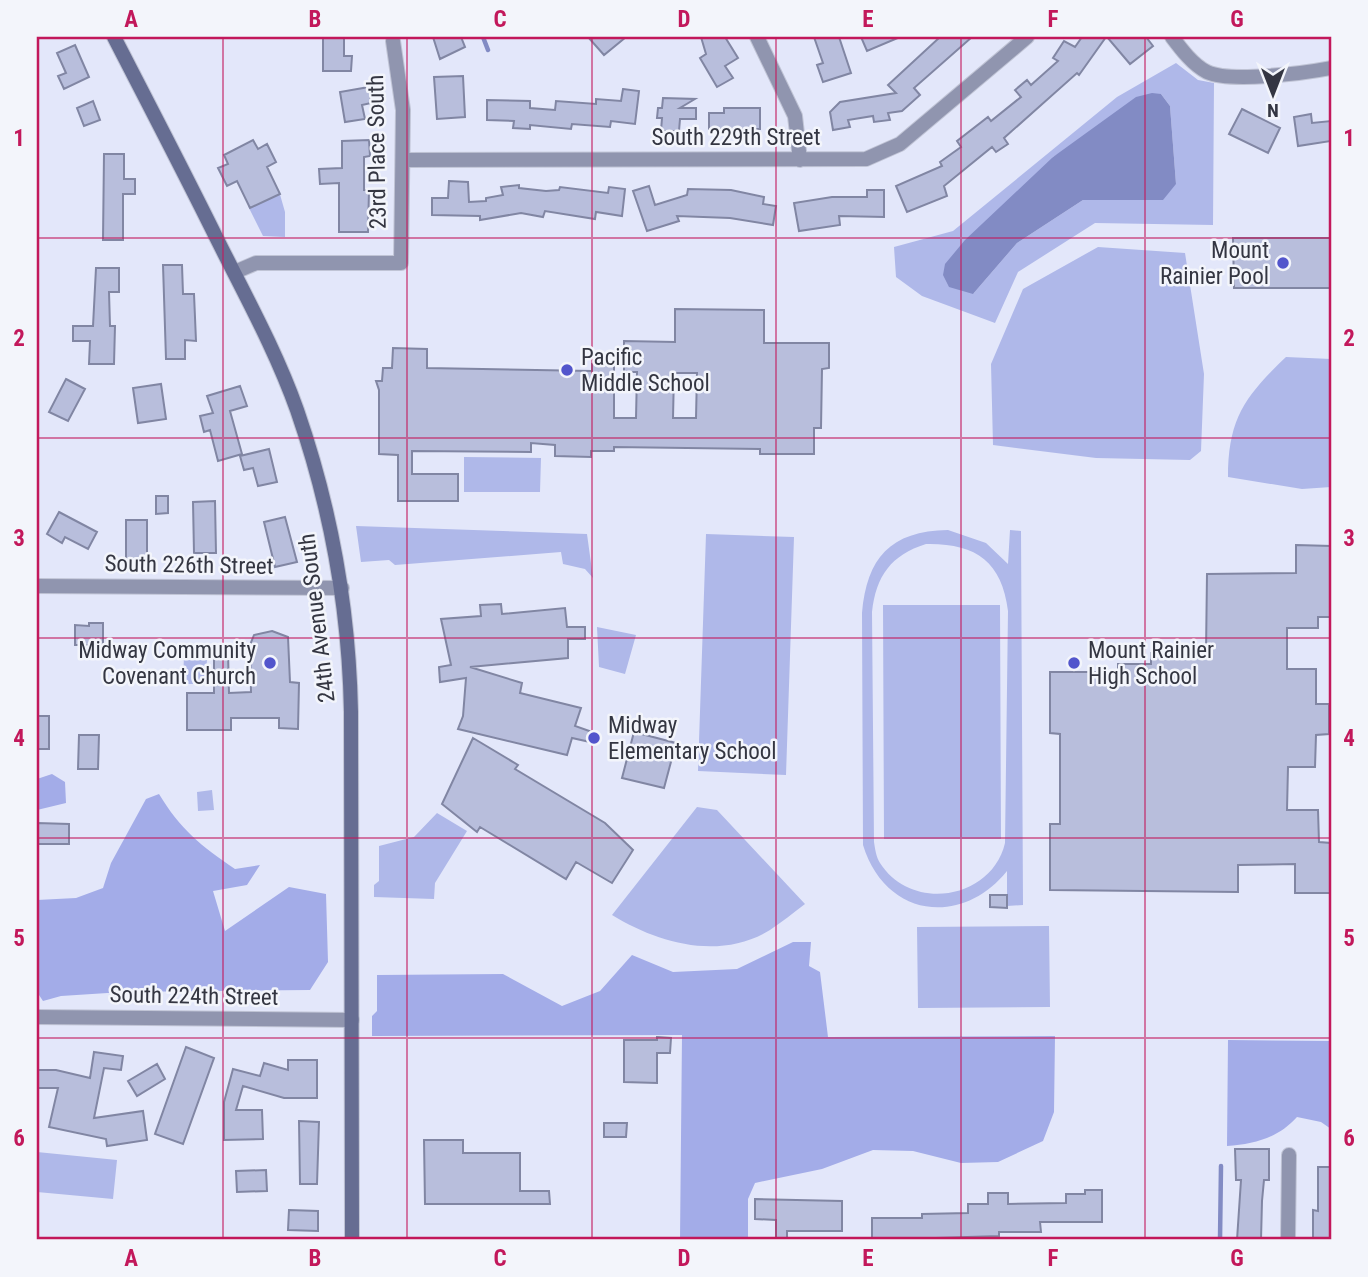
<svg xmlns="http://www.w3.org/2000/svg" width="1368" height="1277" font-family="'Roboto Condensed',sans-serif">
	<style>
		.green { fill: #afb8e9; fill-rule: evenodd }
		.forest { fill: #a3ace8 }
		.water { fill: #828bc4 }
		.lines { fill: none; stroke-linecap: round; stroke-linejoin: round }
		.stream { stroke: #828bc4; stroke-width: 4.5 }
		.building { fill: #b8bedc; stroke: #8186a3; stroke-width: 2; fill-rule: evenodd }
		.street-casing { stroke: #c0c4d5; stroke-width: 16 }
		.secondary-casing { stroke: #c0c4d5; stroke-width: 16 }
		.street { stroke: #9095af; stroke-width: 14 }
		.secondary { stroke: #666d92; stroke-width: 14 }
		.grid { fill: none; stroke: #c2185b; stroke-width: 2; stroke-opacity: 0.55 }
		.poi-dot { fill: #5255cc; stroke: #f3f5fb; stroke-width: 2.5 }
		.labels { text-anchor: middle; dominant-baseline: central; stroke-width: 5; stroke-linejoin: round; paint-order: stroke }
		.street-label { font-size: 23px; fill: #343642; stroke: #f3f5fb }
		.poi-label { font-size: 23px; fill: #343642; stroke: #f3f5fb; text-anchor: start }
		.neatline { fill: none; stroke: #c2185b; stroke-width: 2.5 }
		.grid-label { font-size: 23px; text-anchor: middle; font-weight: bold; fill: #c2185b }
	</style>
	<rect width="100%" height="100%" fill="#e3e7fa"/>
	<path class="green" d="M1176 63 1198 80 1214 83 1213 225 1095 223 1018 272 995 323 922 296 896 277 894 247 953 231 1117 97ZM1161 94 1170 106 1176 184 1083 200 1017 243 973 294 1053 157Z
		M279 191 285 212V237L263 236 248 206Z
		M1098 247 1185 253 1204 374 1201 451 1190 460 1096 458 993 445 991 364 1023 289Z
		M1286 357 1331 359V487L1302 489 1228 477C1228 419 1245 396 1286 357Z
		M464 457 541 458 540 492H464Z
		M356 526 587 534 593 578 585 569 563 564 561 552 395 565 389 560 361 562Z
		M948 530 986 543 1008 564 1010 530 1021 531 1023 905 1007 906V871C961 928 885 917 863 845L862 613C867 558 890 531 948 530ZM926 544C975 543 1002 561 1008 611L1005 843C992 899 912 913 880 863 876 857 875 848 874 842L872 612C876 576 891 555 926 544Z
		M706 534 794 537 786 775 698 771Z
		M883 605H1000L1001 839H884Z
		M597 627 636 635 625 674 599 667Z
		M184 655 207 656 206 684H183Z
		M212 790 214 810 198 811 197 792Z
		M697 807 717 810 805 904C793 913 782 922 770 930 719 961 658 943 612 915Z
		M437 813 467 831 435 883 434 899 374 897V885L379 881V846L414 837Z
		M1049 926 1050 1007 918 1008 917 927Z
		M37 1152 117 1160 113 1199 37 1192Z"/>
	<path class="forest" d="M52 774 65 782 66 803 37 810V779Z
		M159 794C180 829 201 846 235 869L260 865 247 885 213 891 225 931 289 887 326 894 328 962 310 990 123 992 61 996 43 1001 37 992V900L76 898 103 888 111 863 146 799Z
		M793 942H811L809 966 820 972 828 1037 1055 1036 1054 1112 1043 1141 998 1162 961 1163 913 1151 873 1150 822 1169 755 1183 748 1199V1240H680L682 1035 372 1036V1016L377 1011V975L503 974 562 1006 600 991 632 955 673 972 737 969Z
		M1228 1040 1331 1041V1129L1321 1122 1297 1117C1278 1138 1255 1144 1227 1146Z"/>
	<path class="water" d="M1152 93 1161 94 1170 106 1176 184 1163 200H1083L1017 243 973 294 949 287 943 275 945 264 965 240 1053 157 1136 97Z"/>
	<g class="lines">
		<path class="stream" d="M483 37 488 50
			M1220 1240 1221 1166"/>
	</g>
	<path class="building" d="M323 37H344V56H352L351 71H323Z
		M433 37H461L465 47 440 59Z
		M588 37H626L604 55Z
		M701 37H725L738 58 725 66 733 78 717 87 700 58 706 54Z
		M814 37H839L851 73 823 82 817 65 823 63Z
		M861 37H900L867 51Z
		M940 37H972L914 88 920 95 902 111 888 113 890 120 874 122 873 116 848 120 850 127 833 130 830 112 840 102 896 93 888 85Z
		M1082 37H1106L1079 75 1077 73 1004 138 1008 144 996 152 992 147 944 186 947 196 907 212 896 186 942 166 940 162 961 147 957 141 988 117 991 121 1021 97 1015 90 1027 80 1031 85 1058 61 1053 58 1064 41 1075 47Z
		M1107 37H1146L1153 46 1130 64Z
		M75 45 89 77 64 89 58 76 66 73 57 53Z
		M463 76 465 117 437 119 434 77Z
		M369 87 371 103 362 105 365 119 345 122 340 92Z
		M623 89 639 91 635 124 611 121 610 127 572 124 571 129 530 125V129L513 128 514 121 487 120V100L530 101V108L555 110 556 101 596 104V99L621 101Z
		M663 98 695 99 680 108H696V119H680L679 131H661L662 118H657L658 108H662Z
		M93 101 100 120 84 126 77 108Z
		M724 108H760V129H709V113H724Z
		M1242 109 1280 128 1268 153 1229 134Z
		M1311 114 1312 123 1331 121V141L1298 146 1294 117Z
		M253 140 258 149 267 144 276 162 267 167 280 194 250 208 237 181 227 186 218 168 228 164 224 155Z
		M369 140 370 156 364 157V190H369L368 232H339V183L320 184 319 169 342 168V141Z
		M104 154H124V179H135V194H123V240H103Z
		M449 181 468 182 469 202 486 201V198L503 195 501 187 519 185V188L546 191 559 190 560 187 608 193 609 187 625 189 622 216 596 212 595 219 545 211 543 217 521 213 480 220V216L432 215V198H448Z
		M649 186 655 205 687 195 688 189 731 190 764 197 763 204 776 206 773 225 730 218 677 216 679 221 647 231 633 191Z
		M867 190H884V217L839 216 840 225 799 231 794 203 832 197H867Z
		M1233 238H1331V288H1234Z
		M163 265H182L183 294H194L196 341 185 340V359H166Z
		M96 268H119V292H109L110 326H115L114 364H89L90 341H73V326H93Z
		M675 309 764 310V343H829V368L822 369 821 428H814V454H760V449L614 447V451H591V457L555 456V445L531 443V452L412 451V474H458V501H398V455L379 454V390L376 381H382L383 368H392L393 348 427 349V368L592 371V364H614V418H636L637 372H624V341L675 342ZM674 373H697L696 418H673Z
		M66 379 85 389 68 421 49 412Z
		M161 384 166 419 138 423 133 388Z
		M240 386 247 406 230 411 242 454 218 461 210 430 204 432 200 416 213 413 207 396Z
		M269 449 277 482 258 486 253 468 244 470 240 456Z
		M156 496H168V513L156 514Z
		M215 501 216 553H194L193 502Z
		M59 512 97 532 88 549 65 537 62 543 47 534Z
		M285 517 297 562 275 567 264 522Z
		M126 520H147V561H126Z
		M1296 545 1331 546V617H1318V628H1287V669H1316V704H1329V734L1316 735 1315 767H1288L1287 810H1318L1319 842 1331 843V893H1295V864L1238 865V892L1050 890V824H1060V734L1050 733V672H1118V664H1151V653L1206 652 1207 574 1296 573Z
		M501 604 502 614 565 608 567 627H585V639H568V658L470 667 522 683 520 693 581 708 575 726 592 732 590 742 572 738 567 755 458 729 463 716 466 678 440 682 439 667 451 665 441 619 481 616 480 605Z
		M89 623H103V645H75V625L89 626Z
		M272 631 288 637 290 682 299 683 298 729 279 728V718H231V730H187V693H214V652H228L229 693 251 692 250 645 254 635Z
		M37 716H49V749H37Z
		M634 732 676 743 664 788 622 778Z
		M79 735H99L98 769H78Z
		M473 738 518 765 515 769 605 823 633 850 612 883 576 862 566 879 480 827 477 832 442 804Z
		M37 823 69 824V844H37Z
		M990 895H1007V908L990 907Z
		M657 1037 671 1038 670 1053H657V1083L624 1082V1040H657Z
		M186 1047 214 1058 183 1144 155 1134Z
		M94 1052 123 1056 121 1070 104 1068 94 1118 143 1111 147 1140 107 1146 106 1139 49 1127 58 1088H37V1070H56L90 1078Z
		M288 1060H317V1098H284L243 1086 236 1110H262L263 1139 224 1140V1102L233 1069 260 1076 264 1063 288 1070Z
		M157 1064 165 1079 137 1096 128 1081Z
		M299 1121 319 1122 317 1184H300Z
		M604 1123H627L626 1137H604Z
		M424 1140H463V1153H520V1191H549L550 1204H425Z
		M1235 1149H1269V1180H1264L1262 1201 1261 1240H1237L1241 1180H1236Z
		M1318 1167H1331V1240H1313V1210L1318 1211Z
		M266 1170 267 1191 237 1192 236 1171Z
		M1085 1190H1102V1222H1040L1041 1232H999V1236L872 1240V1218H922V1214L968 1213V1204H988V1193H1008V1204L1066 1203V1194H1085Z
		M755 1199 842 1201V1231H787V1240H776V1220L755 1219Z
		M289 1210 318 1211V1231L288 1230Z"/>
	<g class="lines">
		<defs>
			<path id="street" d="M757 37 795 116 800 160
				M1172 37C1181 49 1193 65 1207 72 1230 83 1305 73 1331 68
				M403 160 866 159 900 144 1027 37
				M235 272 256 263H401L403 110 393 41
				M37 586 342 588
				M37 1017 352 1020
				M1288 1240 1289 1155"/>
			<path id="secondary" d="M114 37C149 105 184 172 218 241 246 297 276 351 297 410 331 508 349 608 351 712L352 1240"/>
		</defs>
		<use href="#street" class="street-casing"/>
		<use href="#secondary" class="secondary-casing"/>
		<use href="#street" class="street"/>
		<use href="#secondary" class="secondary"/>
	</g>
	<path class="grid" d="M223 37V1240M407 37V1240M592 37V1240M776 37V1240M961 37V1240M1145 37V1240M37 238H1331M37 438H1331M37 638H1331M37 838H1331M37 1038H1331"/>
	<g class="poi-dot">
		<circle cx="1283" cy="263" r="7"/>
		<circle cx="567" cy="370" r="7"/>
		<circle cx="270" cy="663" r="7"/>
		<circle cx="1074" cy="663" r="7"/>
		<circle cx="594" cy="738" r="7"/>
	</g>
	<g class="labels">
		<g class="street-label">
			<text x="736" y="137">South 229th Street</text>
			<text transform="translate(377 152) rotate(-91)">23rd Place South</text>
			<text transform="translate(189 565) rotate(1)">South 226th Street</text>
			<text transform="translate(317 618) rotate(-97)">24th Avenue South</text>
			<text transform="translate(194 996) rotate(1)">South 224th Street</text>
		</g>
		<g class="poi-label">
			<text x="1269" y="250" text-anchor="end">Mount<tspan x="1269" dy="26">Rainier Pool</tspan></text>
			<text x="581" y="357">Pacific<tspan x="581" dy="26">Middle School</tspan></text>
			<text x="256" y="650" text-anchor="end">Midway Community<tspan x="256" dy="26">Covenant Church</tspan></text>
			<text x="1088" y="650">Mount Rainier<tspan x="1088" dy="26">High School</tspan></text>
			<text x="608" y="725">Midway<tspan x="608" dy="26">Elementary School</tspan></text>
		</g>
	</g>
	<rect width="1368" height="1277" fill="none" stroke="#f3f5fb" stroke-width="77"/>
	<g transform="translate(1273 94) rotate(180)" stroke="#f3f5fb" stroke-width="5" paint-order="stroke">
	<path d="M0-5L12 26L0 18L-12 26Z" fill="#343642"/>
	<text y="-10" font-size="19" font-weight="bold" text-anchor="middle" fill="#343642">N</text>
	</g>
	<rect x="38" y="38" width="1292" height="1200" class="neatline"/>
	<g class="grid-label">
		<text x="131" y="27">A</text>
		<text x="315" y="27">B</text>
		<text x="500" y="27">C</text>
		<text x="684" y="27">D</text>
		<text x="868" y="27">E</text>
		<text x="1053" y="27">F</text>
		<text x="1237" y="27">G</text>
		<text x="19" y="146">1</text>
		<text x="1349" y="146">1</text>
		<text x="19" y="346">2</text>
		<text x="1349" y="346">2</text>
		<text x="19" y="546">3</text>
		<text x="1349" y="546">3</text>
		<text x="19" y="746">4</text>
		<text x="1349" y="746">4</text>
		<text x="19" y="946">5</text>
		<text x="1349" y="946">5</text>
		<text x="19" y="1146">6</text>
		<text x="1349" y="1146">6</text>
		<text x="131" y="1266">A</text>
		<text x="315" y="1266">B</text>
		<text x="500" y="1266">C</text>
		<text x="684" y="1266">D</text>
		<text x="868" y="1266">E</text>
		<text x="1053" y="1266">F</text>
		<text x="1237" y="1266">G</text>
	</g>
</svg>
